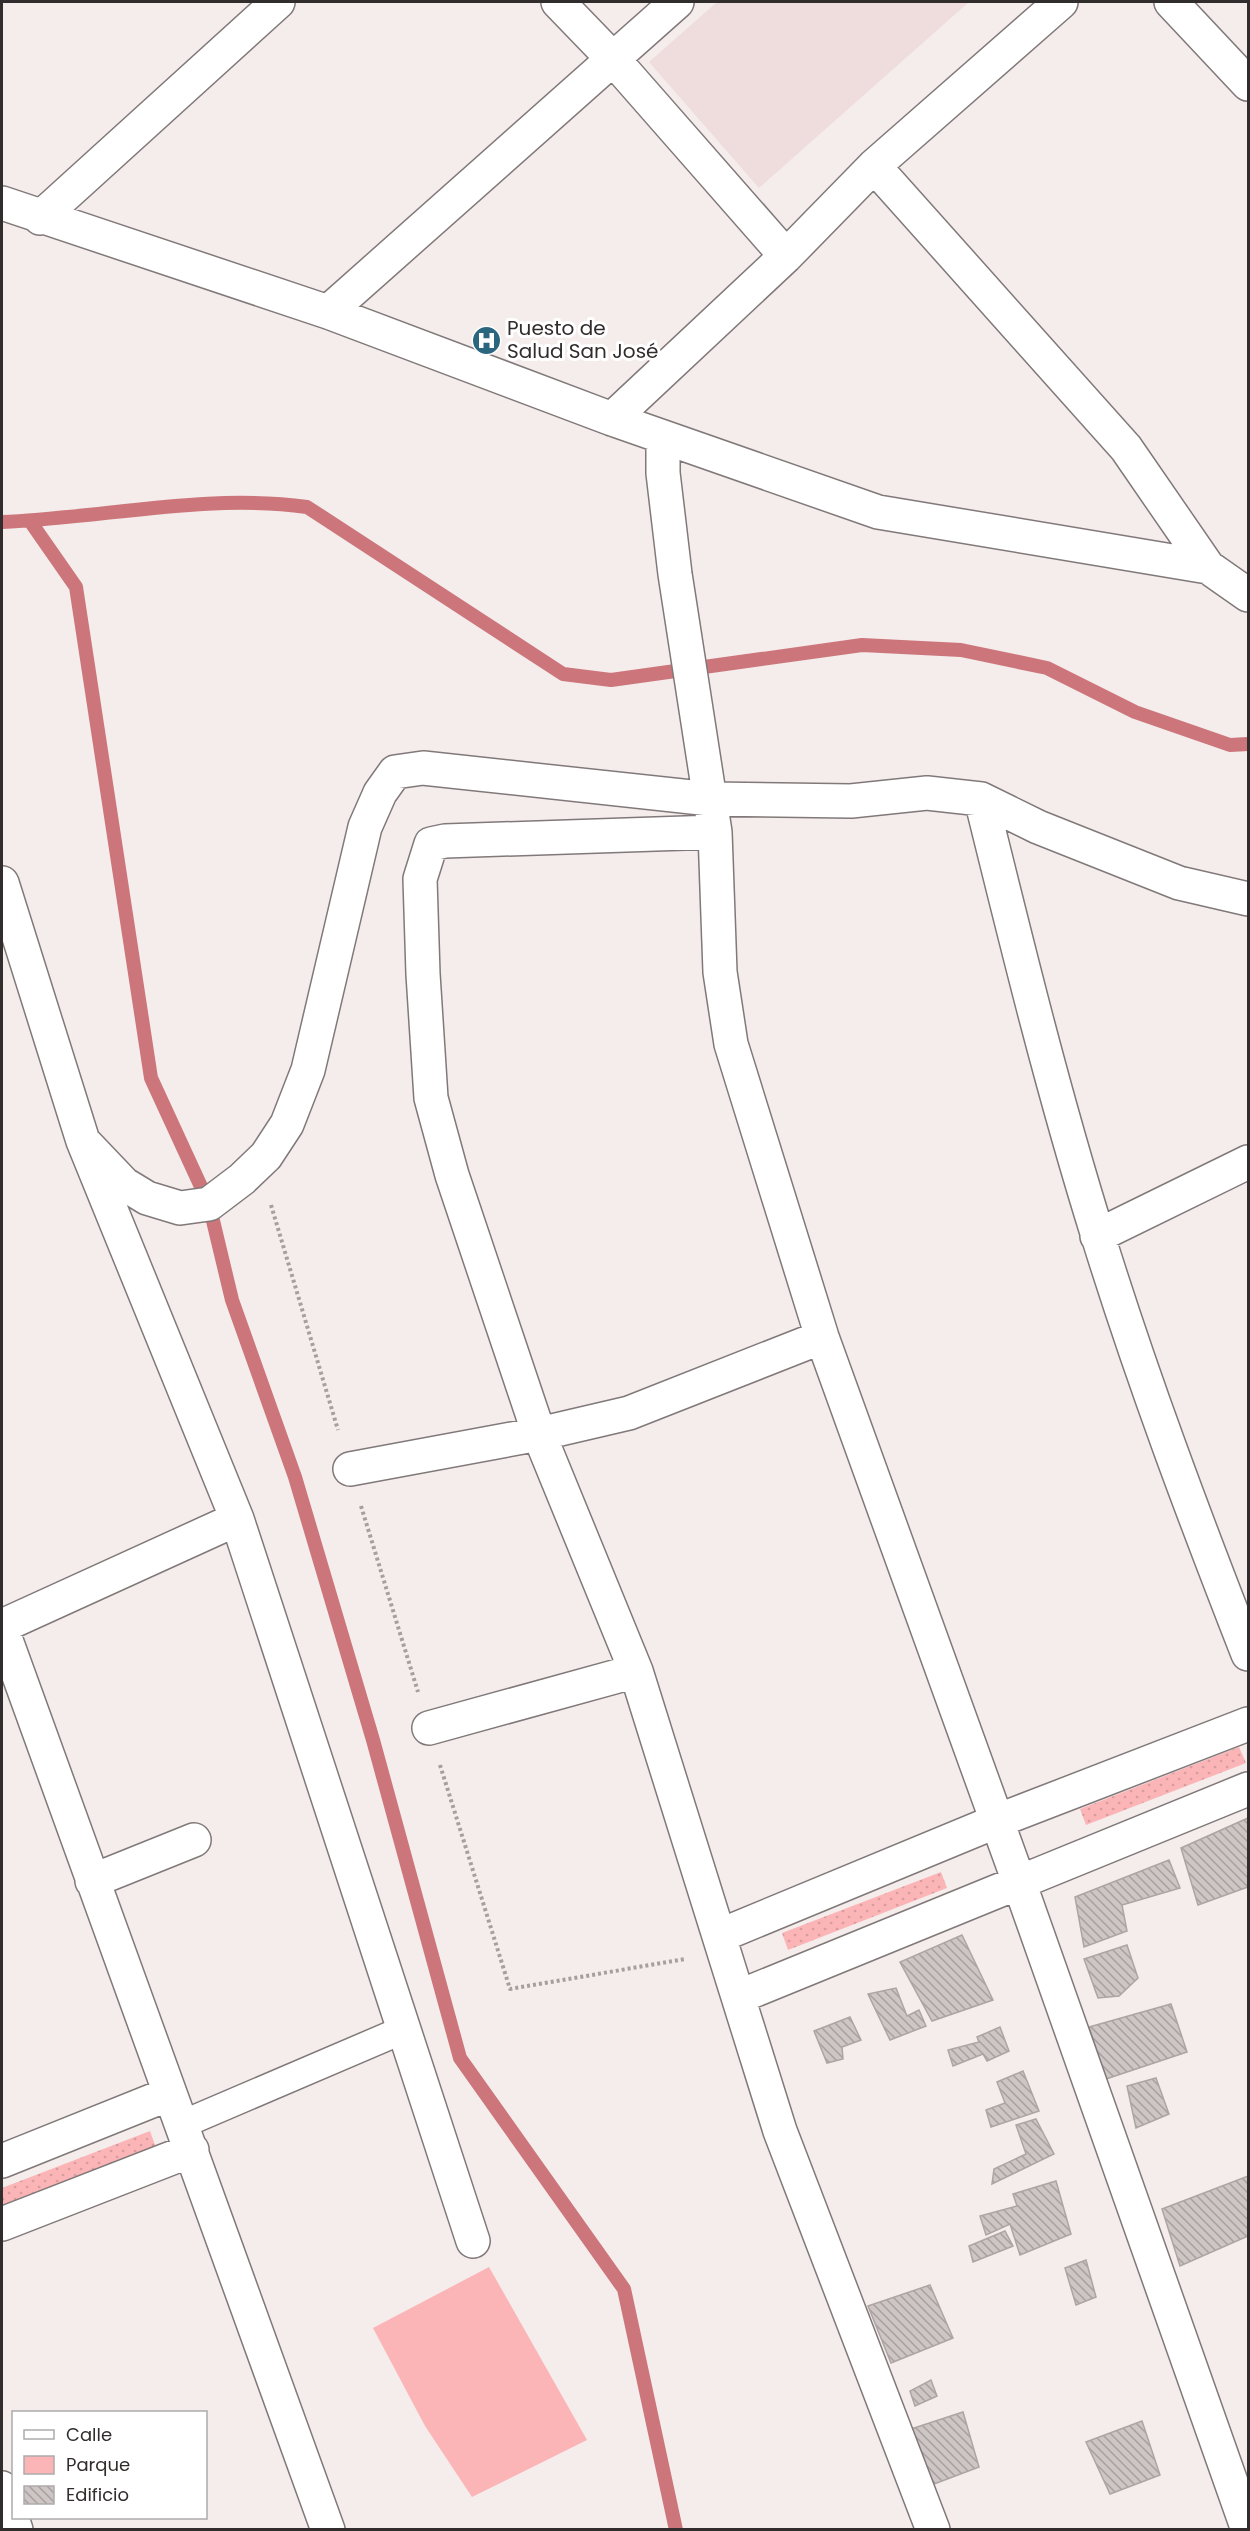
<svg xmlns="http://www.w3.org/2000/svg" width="1250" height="2531" font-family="Poppins,sans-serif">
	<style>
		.built { fill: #efdddd }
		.grass { fill: url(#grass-dots) }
		.green { fill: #fcb5b7 }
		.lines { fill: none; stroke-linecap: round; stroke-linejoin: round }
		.stream { stroke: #cc767b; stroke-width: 14 }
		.building { fill: url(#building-back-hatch); stroke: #ada4a4; stroke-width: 1.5 }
		.service-casing { stroke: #817979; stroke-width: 30 }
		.minor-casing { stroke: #817979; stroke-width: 36 }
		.tertiary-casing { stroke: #817979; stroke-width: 36 }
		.path { stroke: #a69f9f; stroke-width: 4; stroke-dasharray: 3 3; stroke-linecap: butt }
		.service { stroke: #fff; stroke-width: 27 }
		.minor { stroke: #fff; stroke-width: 33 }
		.tertiary { stroke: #fff; stroke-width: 33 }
		.labels { text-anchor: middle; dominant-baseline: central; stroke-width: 6; stroke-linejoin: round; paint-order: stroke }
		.poi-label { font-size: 20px; fill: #312d2d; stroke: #fff; text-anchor: start }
	</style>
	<defs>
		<pattern id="grass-dots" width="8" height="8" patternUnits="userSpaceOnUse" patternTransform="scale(1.5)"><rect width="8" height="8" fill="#fcb5b7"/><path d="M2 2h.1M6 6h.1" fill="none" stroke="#d89c9e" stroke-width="1.8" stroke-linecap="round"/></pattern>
		<pattern id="building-back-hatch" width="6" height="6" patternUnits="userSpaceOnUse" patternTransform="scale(1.5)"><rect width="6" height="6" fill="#cec5c5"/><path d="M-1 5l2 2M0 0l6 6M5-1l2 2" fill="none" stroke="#a8a0a0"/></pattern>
	</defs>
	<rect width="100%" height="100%" fill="#f5ecec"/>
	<path class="built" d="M717 2H969L759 188 649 62Z"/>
	<path class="grass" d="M1239 1747 1246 1763 1086 1825 1080 1809Z
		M941 1872 947 1888 788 1950 782 1933Z
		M150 2131 156 2148 2 2208V2188Z"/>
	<path class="green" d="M489 2267 587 2440 472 2497 425 2426 373 2328Z"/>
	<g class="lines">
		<path class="stream" d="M30 521 76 587 151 1078 209 1204 232 1300 295 1477 373 1740 460 2058 624 2289 676 2530
			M2 522C104 518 205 493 307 507L563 674 611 680 862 645 961 650 1047 668 1135 712 1230 745 1248 744"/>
	</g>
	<path class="building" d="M1248 1818V1887L1198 1905 1181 1848Z
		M1169 1860 1180 1888 1122 1905 1127 1931 1084 1947 1075 1897Z
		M962 1935 993 2000 932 2021 900 1962Z
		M1127 1945 1138 1978 1119 1996 1098 1998 1084 1959Z
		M896 1988 907 2016 919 2010 926 2026 890 2040 868 1994Z
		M1171 2004 1187 2052 1106 2079 1089 2027Z
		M850 2017 861 2040 842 2047 843 2059 827 2063 814 2031Z
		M1000 2027 1009 2051 987 2061 983 2054 953 2066 948 2050 979 2042 977 2037Z
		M1023 2071 1039 2111 991 2127 986 2110 1005 2103 997 2082Z
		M1156 2078 1169 2114 1136 2128 1127 2086Z
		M1036 2119 1054 2154 992 2184 994 2169 1026 2154 1016 2125Z
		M1248 2176V2236L1180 2266 1162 2209Z
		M1056 2181 1071 2234 1020 2255 1010 2224 986 2235 980 2216 1017 2206 1013 2194Z
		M1005 2231 1013 2246 973 2262 969 2246Z
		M1086 2260 1096 2297 1076 2305 1065 2268Z
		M930 2285 953 2338 891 2363 868 2306Z
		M931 2380 937 2396 915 2406 910 2391Z
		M963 2412 979 2467 934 2484 908 2430Z
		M1142 2421 1160 2475 1110 2494 1086 2442Z"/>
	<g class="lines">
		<defs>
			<path id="service" d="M183 2124 405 2029"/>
			<path id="minor" d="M558 2 614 60 786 256
				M1171 2 1248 84
				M874 166 1126 448 1208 567 1248 595
				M2 203 328 312 612 419 878 512 1208 567
				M40 218 278 2
				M328 312 677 2
				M612 419 786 256 874 166 1061 2
				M663 437V473L675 574 715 832 720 972 731 1044 822 1337 1019 1882 1248 2530
				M981 799C1017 945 1053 1092 1098 1236 1142 1378 1194 1516 1248 1654
				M715 832 445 841 431 844 420 879 423 974 431 1098 452 1175 539 1434 636 1671 780 2131 933 2530
				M2 883 83 1141 237 1519 473 2241
				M83 1141 124 1184 147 1198 180 1208 209 1204 242 1179 266 1156 287 1124 308 1070 365 827 380 793 395 772 423 768 710 799 851 801 927 793 981 799 1038 827 1179 883 1248 899
				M1097 1236 1248 1162
				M350 1469 539 1434 629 1413 822 1337
				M2 1626 237 1519
				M2 1629 328 2530
				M429 1728 636 1671
				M92 1881 194 1840
				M719 1936 997 1821 1248 1724
				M738 1997 1248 1789
				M2 2161 169 2094
				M2 2224 192 2150"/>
			<path id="tertiary" d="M2 2488 16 2530"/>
		</defs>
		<use href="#service" class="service-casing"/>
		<use href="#minor" class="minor-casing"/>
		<use href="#tertiary" class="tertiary-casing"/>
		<path class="path" d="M271 1205 338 1430
			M361 1506 418 1692
			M440 1765 510 1989 685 1959"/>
		<use href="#service" class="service"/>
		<use href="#minor" class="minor"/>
		<use href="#tertiary" class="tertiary"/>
	</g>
	<defs>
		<symbol id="hospital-disc" viewBox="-11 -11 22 22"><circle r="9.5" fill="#2a677e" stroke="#fff"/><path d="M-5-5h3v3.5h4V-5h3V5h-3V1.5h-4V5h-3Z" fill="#fff"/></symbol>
	</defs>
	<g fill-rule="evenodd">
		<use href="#hospital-disc" x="470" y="324" width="33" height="33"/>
	</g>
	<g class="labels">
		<g class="poi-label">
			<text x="507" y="328">Puesto de<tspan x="507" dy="23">Salud San José</tspan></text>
		</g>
	</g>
	<rect width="1250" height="2531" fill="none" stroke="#312d2d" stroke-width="6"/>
	<rect x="12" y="2411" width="195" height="108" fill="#ffffff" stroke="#adabab" stroke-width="1.5"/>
	<rect x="24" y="2430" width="30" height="9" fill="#ffffff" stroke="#adabab" stroke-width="1.5"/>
	<text x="66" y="2441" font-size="18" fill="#312d2d">Calle</text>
	<rect x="24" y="2456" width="30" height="18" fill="#fcb5b7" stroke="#adabab" stroke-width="1.5"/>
	<text x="66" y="2471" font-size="18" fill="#312d2d">Parque</text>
	<rect x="24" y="2486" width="30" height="18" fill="url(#building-back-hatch)" stroke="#adabab" stroke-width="1.5"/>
	<text x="66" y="2501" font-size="18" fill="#312d2d">Edificio</text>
</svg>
